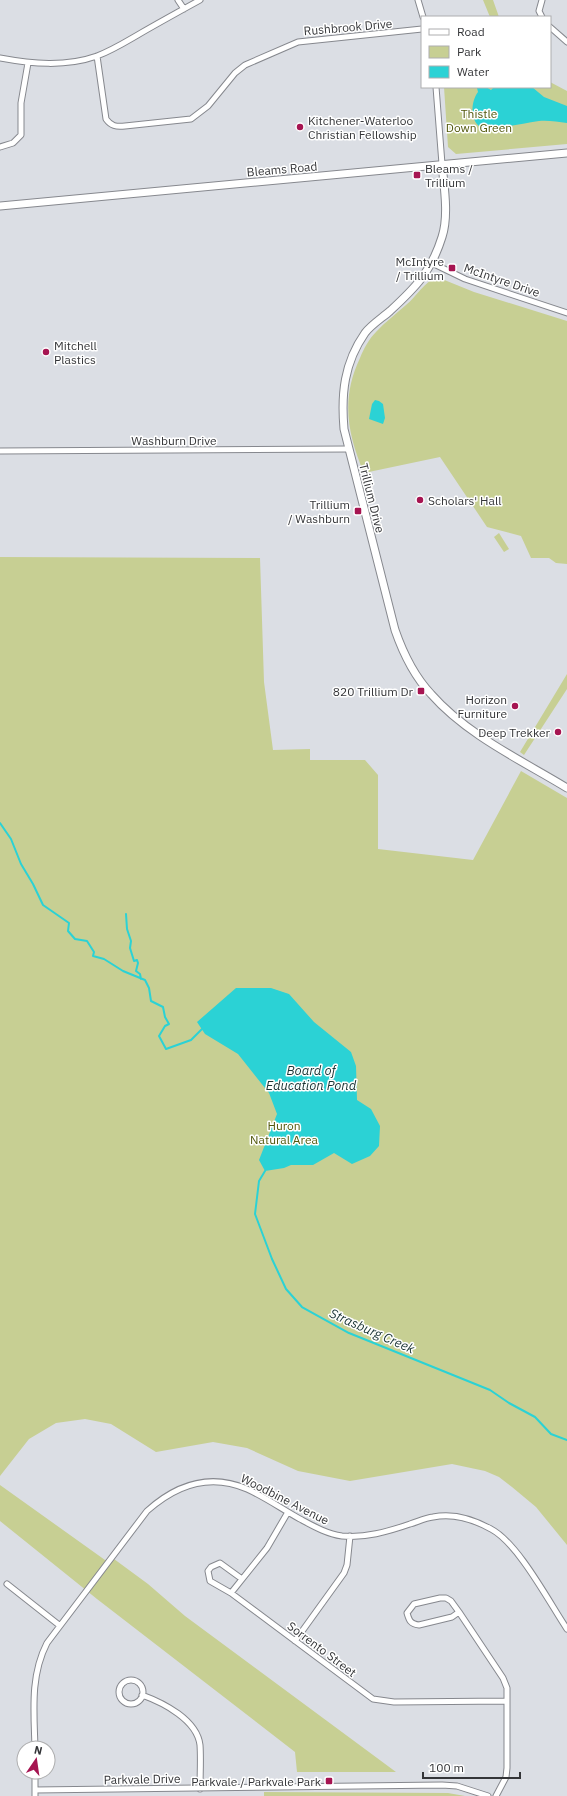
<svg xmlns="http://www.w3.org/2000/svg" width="567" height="1796" font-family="'IBM Plex Sans',sans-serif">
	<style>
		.green { fill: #c7cf93 }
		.water { fill: #2bd2d5 }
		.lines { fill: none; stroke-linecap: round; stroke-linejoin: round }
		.stream { stroke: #2bd2d5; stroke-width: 2 }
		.street-casing { stroke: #86888e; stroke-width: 7 }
		.secondary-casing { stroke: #86888e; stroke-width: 9 }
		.street { stroke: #fff; stroke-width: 5 }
		.secondary { stroke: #fff; stroke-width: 7 }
		.poi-dot { fill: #a61451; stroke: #fff; stroke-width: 1.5 }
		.labels { text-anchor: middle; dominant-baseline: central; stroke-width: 3; stroke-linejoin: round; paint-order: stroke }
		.street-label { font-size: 12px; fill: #343538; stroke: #fff }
		.park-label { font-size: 12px; fill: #52580c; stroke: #fff }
		.poi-label { font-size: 12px; fill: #343538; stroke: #fff; text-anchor: end }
		.water-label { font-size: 13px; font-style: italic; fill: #1a3434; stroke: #fff }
	</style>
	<rect width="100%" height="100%" fill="#dbdee4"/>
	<path class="green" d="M483 0H493L499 17H490Z
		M550 82 567 91V144L456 154 448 147 444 87H550Z
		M437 277 474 292 567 321V564L556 563 549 558H531L521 536 487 527 440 457 364 473C347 433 341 398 360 358 364 348 369 339 376 332 385 322 396 314 406 305 417 296 424 282 437 277Z
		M499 533 509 549 504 552 494 537Z
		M0 557 260 558 264 682 273 750 310 749V760H365L378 775V849L473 860 521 771 567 798V1545L536 1507 512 1487 499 1477 485 1471 452 1464 350 1481 298 1471 247 1448 213 1442 156 1452 111 1424 85 1419 56 1423 29 1439 0 1476Z
		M567 674V689L524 755 520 752Z
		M0 1485 105 1560 114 1559 148 1584 185 1616 396 1772H297L295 1752 97 1599 0 1521Z
		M264 1792 448 1793 465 1796H264Z"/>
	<path class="water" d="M479 87H486L491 90 494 87H532L544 97 567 106V123C558 122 548 120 539 121 518 124 500 130 479 126 470 119 471 101 478 92L477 88Z
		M375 400 379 401 383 404 385 418 383 424 369 419 372 404Z
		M236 988H271L289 994 314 1022 351 1052 356 1066 357 1100 371 1109 380 1126 379 1146 370 1156 352 1164 334 1153 313 1165H291L284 1168 265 1171 259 1160 277 1114 269 1093 238 1054 205 1034 197 1022Z"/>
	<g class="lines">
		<path class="stream" d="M0 823 11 839 21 864 33 884 43 905 69 923 68 931 75 939 87 941 94 952 93 956 104 959 123 971 145 980 149 988 151 1001 163 1007 165 1017 169 1024 165 1026 159 1036 166 1049 191 1040 202 1029
			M126 914 127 929 131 941 130 948 134 961 137 960 138 963 136 971 140 974 141 979
			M265 1171 259 1181 255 1214 272 1259 286 1289 302 1307 349 1333 490 1390 509 1403 535 1417 551 1434 567 1440"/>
		<defs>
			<path id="street" d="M178 0 184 9
				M418 0 423 17
				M542 0 539 11 542 17
				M550 27 567 42
				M97 56 106 119C111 126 116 127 125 126L191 119 208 106 235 73 245 65 298 42 422 29
				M0 58C32 64 66 67 97 56 113 50 127 41 141 33 160 22 180 11 200 0
				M436 87 442 164
				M0 147 13 143 21 135V103L28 63
				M432 263 465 279 567 313
				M0 451 348 449
				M242 1579 220 1563 211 1567 208 1571 210 1581 231 1593 373 1699 394 1702 507 1701
				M7 1584 59 1625
				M231 1593 267 1548 288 1512
				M459 1612 452 1617 419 1625C410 1624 409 1620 407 1613L414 1604 440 1598H446L451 1601 459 1612 503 1678 507 1688V1768L506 1777 496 1796
				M295 1641 344 1573 347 1565 350 1536
				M119 1692a12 12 0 1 1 24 0a12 12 0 1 1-24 0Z
				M142 1695C164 1703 197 1720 200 1745 201 1759 200 1774 200 1789
				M35 1748C34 1712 30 1676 47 1643L147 1511C176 1485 210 1473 247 1489 265 1497 282 1509 300 1519 313 1526 327 1534 342 1536 365 1538 387 1532 410 1524 417 1522 425 1518 433 1517 452 1513 473 1519 491 1529 518 1543 549 1602 567 1629
				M35 1772V1796
				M35 1790 442 1785 457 1786 488 1796"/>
			<path id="secondary" d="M442 164C444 186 449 216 442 237 431 272 416 287 390 311 382 318 371 325 365 333 344 363 341 394 344 429L395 630C403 653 414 676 431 694 467 735 521 760 567 788
				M0 206 567 153"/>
		</defs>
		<use href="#street" class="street-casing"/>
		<use href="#secondary" class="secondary-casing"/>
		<use href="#street" class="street"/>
		<use href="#secondary" class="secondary"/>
	</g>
	<g class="poi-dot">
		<circle cx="300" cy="127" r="4"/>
		<rect x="413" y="171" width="8" height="8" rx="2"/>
		<rect x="448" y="264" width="8" height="8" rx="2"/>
		<circle cx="46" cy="352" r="4"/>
		<circle cx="420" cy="500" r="4"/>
		<rect x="354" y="507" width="8" height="8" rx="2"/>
		<rect x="417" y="687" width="8" height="8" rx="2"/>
		<circle cx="515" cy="706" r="4"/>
		<circle cx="558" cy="732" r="4"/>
		<rect x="325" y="1777" width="8" height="8" rx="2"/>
	</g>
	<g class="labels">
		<g class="street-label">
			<text transform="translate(348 27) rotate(-5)">Rushbrook Drive</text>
			<text transform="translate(282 169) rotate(-5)">Bleams Road</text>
			<text transform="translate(502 280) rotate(19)">McIntyre Drive</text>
			<text x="174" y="440">Washburn Drive</text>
			<text transform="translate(372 498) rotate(76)">Trillium Drive</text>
			<text transform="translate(285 1499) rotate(27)">Woodbine Avenue</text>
			<text transform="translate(322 1649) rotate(37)">Sorrento Street</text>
			<text transform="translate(142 1779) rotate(-1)">Parkvale Drive</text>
		</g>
		<g class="park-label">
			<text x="479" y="113">Thistle<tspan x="479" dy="14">Down Green</tspan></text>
			<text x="284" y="1125">Huron<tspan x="284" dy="14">Natural Area</tspan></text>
		</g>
		<g class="poi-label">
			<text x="308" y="120" text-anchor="start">Kitchener-Waterloo<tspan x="308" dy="14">Christian Fellowship</tspan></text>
			<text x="425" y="168" text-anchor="start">Bleams /<tspan x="425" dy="14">Trillium</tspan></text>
			<text x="444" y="261">McIntyre<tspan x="444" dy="14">/ Trillium</tspan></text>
			<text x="54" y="345" text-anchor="start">Mitchell<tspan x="54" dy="14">Plastics</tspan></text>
			<text x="428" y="500" text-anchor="start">Scholars' Hall</text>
			<text x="350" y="504">Trillium<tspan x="350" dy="14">/ Washburn</tspan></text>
			<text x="413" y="691">820 Trillium Dr</text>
			<text x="507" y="699">Horizon<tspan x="507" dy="14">Furniture</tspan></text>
			<text x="550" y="732">Deep Trekker</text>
			<text x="321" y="1781">Parkvale / Parkvale Park</text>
		</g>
		<g class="water-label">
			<text x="311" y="1070">Board of<tspan x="311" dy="15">Education Pond</tspan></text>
			<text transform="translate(372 1331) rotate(24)">Strasburg Creek</text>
		</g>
	</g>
	<rect x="421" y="16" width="130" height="72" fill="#ffffff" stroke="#aeaeaf"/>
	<rect x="429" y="29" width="20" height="6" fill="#ffffff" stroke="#aeaeaf"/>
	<text x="457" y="36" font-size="12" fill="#343538">Road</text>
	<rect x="429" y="46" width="20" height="12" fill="#c7cf93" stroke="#aeaeaf"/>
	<text x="457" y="56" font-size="12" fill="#343538">Park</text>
	<rect x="429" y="66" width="20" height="12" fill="#2bd2d5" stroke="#aeaeaf"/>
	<text x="457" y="76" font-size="12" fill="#343538">Water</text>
	<g transform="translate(36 1760) rotate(13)"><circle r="19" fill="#ffffff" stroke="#aeaeaf"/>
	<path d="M0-3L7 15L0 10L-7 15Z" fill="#a61451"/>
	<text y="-6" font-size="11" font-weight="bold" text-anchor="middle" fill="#343538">N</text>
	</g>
	<path d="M423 1772v6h97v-6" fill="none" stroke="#343538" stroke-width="2"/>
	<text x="429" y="1772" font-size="12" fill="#343538" stroke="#ffffff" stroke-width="3" paint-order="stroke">100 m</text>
</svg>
